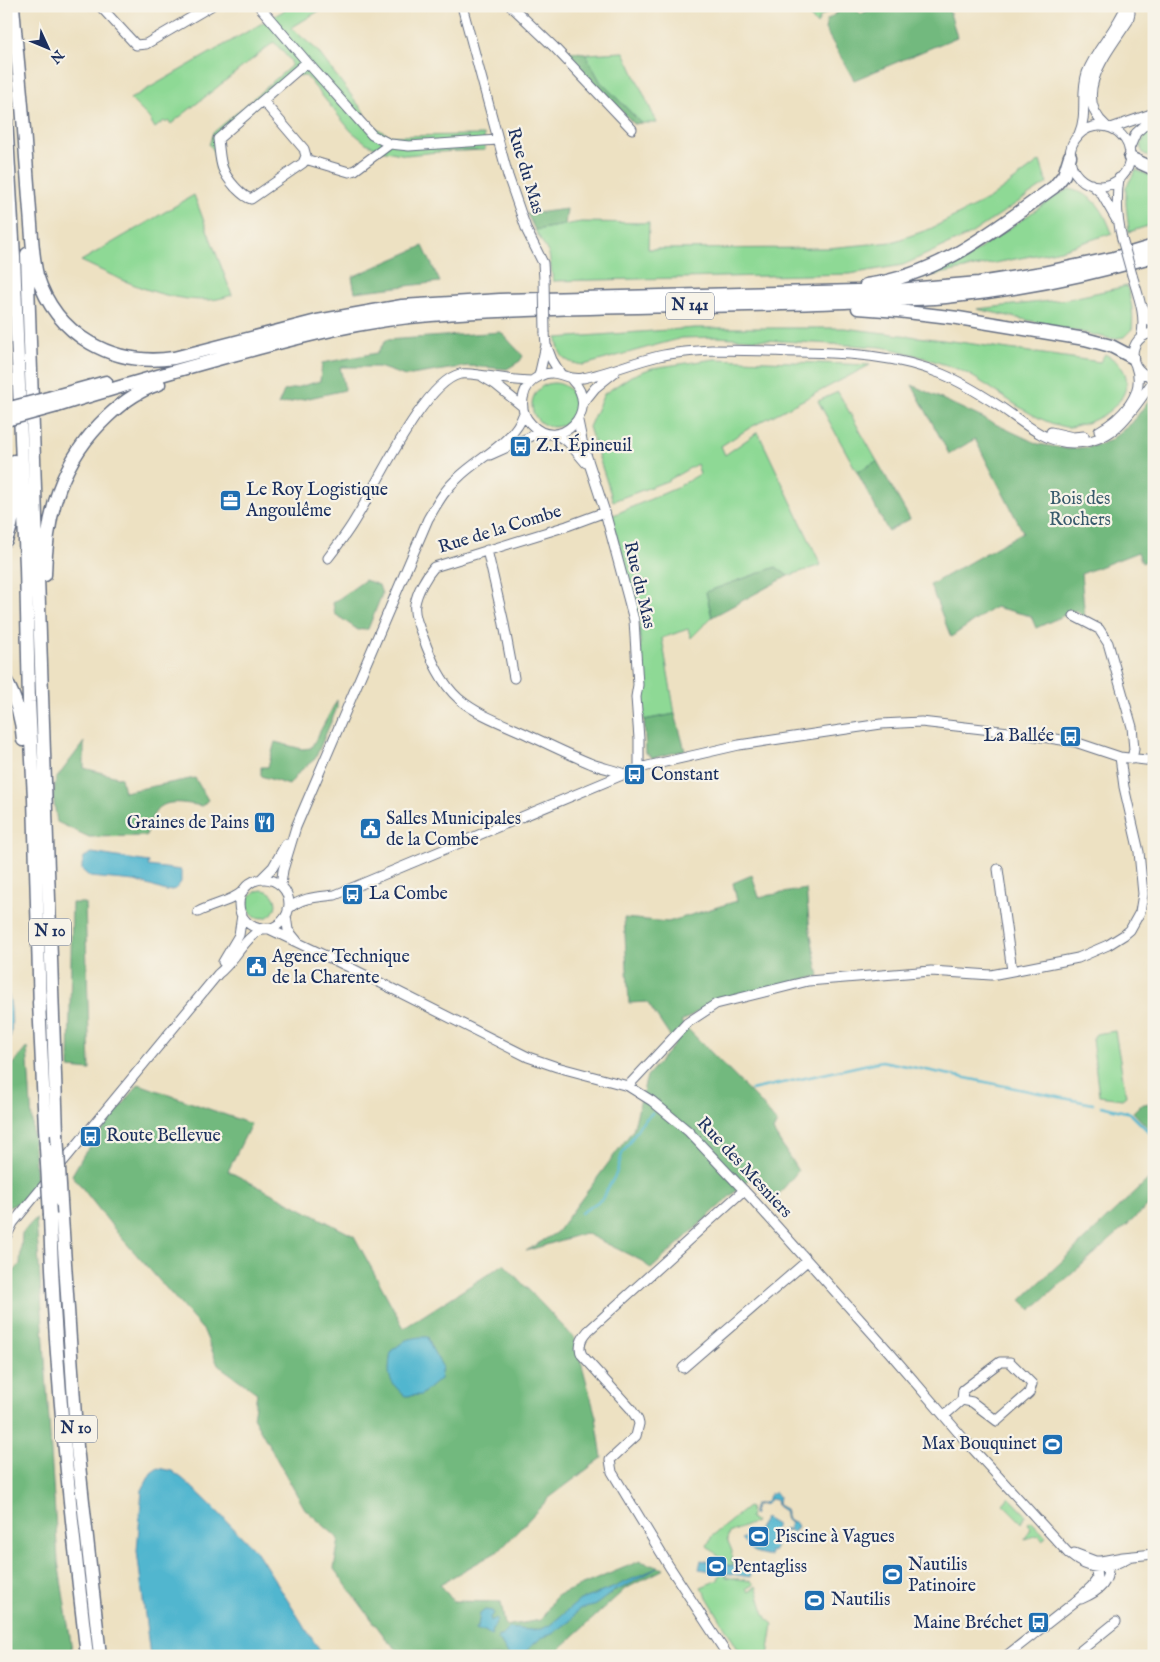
<svg xmlns="http://www.w3.org/2000/svg" width="1160" height="1662" font-family="'IM FELL English',serif">
	<style>
		.green { fill: #8ed995; stroke: #54847a }
		.forest { fill: #72b97e; stroke: #46746e }
		.water { fill: #51b6cf; stroke: #367296 }
		.lines { fill: none; stroke-linecap: round; stroke-linejoin: round }
		.stream { stroke: #51b6cf; stroke-width: 2.5 }
		.minor-casing { stroke: #646d81; stroke-width: 11 }
		.highway-casing { stroke: #646d81; stroke-width: 15 }
		.minor { stroke: #fff; stroke-width: 9 }
		.highway { stroke: #fff; stroke-width: 12 }
		.minor-bridge-casing { stroke: #646d81; stroke-width: 11; stroke-linecap: butt }
		.highway-bridge-casing { stroke: #646d81; stroke-width: 15; stroke-linecap: butt }
		.minor-bridge { stroke: #fff; stroke-width: 9 }
		.highway-bridge { stroke: #fff; stroke-width: 12 }
		.labels { text-anchor: middle; dominant-baseline: central; stroke-width: 4.5; stroke-linejoin: round; paint-order: stroke }
		.shield { fill: #f7f3e8; stroke: #5d6a87; stroke-width: 1 }
		.shield-label { font-size: 16px; font-weight: bold; fill: #1b2f5e }
		.street-label { font-size: 18px; fill: #1b2f5e; stroke: #f7f3e8 }
		.poi-label { font-size: 18px; fill: #1b2f5e; stroke: #f7f3e8; text-anchor: start }
		.park-label { font-size: 18px; fill: #385a6c; stroke: #f7f3e8 }
	</style>
	<rect width="100%" height="100%" fill="#f7f3e8"/>
	<filter id="ink" filterUnits="userSpaceOnUse"><feTurbulence type="fractalNoise" baseFrequency=".02" numOctaves="2"/><feDisplacementMap in="SourceGraphic" scale="10" xChannelSelector="R" yChannelSelector="G"/><feConvolveMatrix kernelMatrix="1 2 1 2 8 2 1 2 1" color-interpolation-filters="sRGB"/></filter>
	<filter id="wash" filterUnits="userSpaceOnUse"><feTurbulence type="fractalNoise" baseFrequency=".0096" numOctaves="4" result="noise"/><feDisplacementMap in="SourceGraphic" scale="20" xChannelSelector="R" yChannelSelector="G"/><feGaussianBlur stdDeviation="1.12" result="paint"/><feColorMatrix in="noise" values="0 0 0 0 0 0 0 0 0 0 0 0 0 0 0 0 0 1.4 0 .05"/><feComposite in="paint" operator="in"/></filter>
	<g filter="url(#wash)">
		<rect width="100%" height="100%" fill="#ede1c2"/>
		<path class="green" d="M292 6H327L291 28 316 49 364 112 366 122 390 136 484 135 485 150 437 152 406 155 381 150 366 143 351 131 306 76H300L296 72 218 139 223 171 217 174 213 149 209 145 213 133 291 66V61L274 42 171 124 168 121 166 123 164 121 155 128 149 118 130 99Z
			M802 6H835L820 17 817 25Z
			M624 52 657 123H641L600 81 585 54Z
			M1154 128V159C1132 152 1142 138 1154 128Z
			M1040 161 1047 183 969 235 903 265 850 274 553 281 549 254 535 230 581 222 649 223 648 249 828 248 892 242 930 229 989 199Z
			M1136 170 1154 177V224L1129 232 1126 204V187Z
			M1069 189C1095 195 1103 209 1112 233L1061 250 919 278 975 252 1059 194Z
			M194 195 232 295C225 297 217 300 209 300 162 301 122 280 81 261Z
			M1127 286C1131 302 1134 312 1132 329L1124 337 1112 339 977 309 1068 299Z
			M695 328H844L959 342 1100 362 1105 354C1148 377 1119 414 1083 424 1077 425 1071 428 1065 427 1030 420 999 391 968 374 961 370 952 367 943 364 922 357 904 351 881 347L716 337 682 338 584 365C565 363 559 357 557 338Z
			M715 359 870 365 751 427 721 446 725 455 758 432 821 565 788 576 776 567 706 592 712 617 691 638 688 629 662 638 675 714 644 720 639 618 611 516 674 489 700 474 697 464 667 481 613 501 589 427 604 394 631 376 652 368Z
			M532 405a22 22 0 1 1 44 0a22 22 0 1 1-44 0Z
			M838 392 877 461 857 472 818 401Z
			M248 904a14 14 0 1 1 28 0a14 14 0 1 1-28 0Z
			M1115 1031 1126 1096 1122 1099 1099 1096 1092 1039 1096 1034Z
			M1009 1497 1026 1515 1022 1523 1003 1504Z
			M748 1507 750 1508 751 1514 750 1518 755 1522 729 1533 727 1539 732 1551 731 1562 734 1563 733 1566 724 1564 722 1559 707 1546 712 1536Z
			M1032 1521 1045 1535 1046 1537 1042 1540 1039 1535 1025 1539 1031 1528 1028 1523Z
			M720 1573 726 1574V1577L751 1581 754 1584 746 1589 749 1592 756 1586C761 1597 763 1619 773 1624L768 1656H742L701 1587 718 1580Z"/>
		<path class="forest" d="M846 6H853L861 14 878 6H948L957 37 854 80 825 29 827 20Z
			M568 51 585 53 600 81 641 123 634 124 578 67Z
			M567 209 565 225 535 230 527 214Z
			M423 246 440 282 355 292 352 277Z
			M501 332 523 356 520 361 507 369 468 366 405 376 379 367H340L345 390 278 405 284 391 320 381 322 363 377 353 386 340Z
			M912 385 1038 444 1068 449 1090 447 1109 441 1132 423 1154 393V557L1142 563 1138 552 1081 574 1085 619 1076 610 1036 628 1031 616 995 607 951 637 930 585 1023 532 975 439 949 454Z
			M877 461 910 519 888 531 857 472Z
			M776 567 788 576 712 617 706 592Z
			M365 580 379 585 382 594 368 629 358 630 335 614 333 603Z
			M337 700V708L315 759 300 771 289 785 261 776V767H268L275 742 302 749 311 748Z
			M675 714 685 750 653 758 646 753 644 720Z
			M84 742V768L121 778 124 792 195 778 208 800 202 806C168 800 155 798 146 836L89 837 57 822 53 796 56 779Z
			M752 875 759 897 806 889 810 931 819 976 718 999 681 1022 760 1102 777 1123 773 1131 798 1171 774 1200 752 1176 651 1269 642 1261 585 1233 526 1251 557 1232 633 1130 647 1076 675 1044 647 1002 629 1003 624 918 668 922 737 901 733 883Z
			M72 903H85L90 1070 69 1068Z
			M27 1047 36 1180 21 1202 6 1208V1073Z
			M139 1084 251 1124 228 1171 354 1236 404 1328 504 1264 575 1339 596 1417 602 1458 549 1498 500 1550 440 1584 453 1601 501 1602 505 1626 541 1620 556 1596 640 1561 664 1569 625 1589 552 1656H404L387 1640 334 1569 339 1539 305 1509 253 1417 257 1393 218 1365 204 1331 120 1236 72 1175 84 1154Z
			M1154 1102V1134L1133 1112 1140 1105Z
			M1154 1174V1201L1031 1310 1021 1300Z
			M36 1218 58 1561 73 1656H6V1281L20 1264 22 1233Z"/>
		<path class="water" d="M92 853 149 862 148 866 181 870V882L176 889 166 891 135 881 90 877 82 870V865L84 857Z
			M6 990C12 998 13 1028 10 1038L6 1041Z
			M419 1337H428L432 1349 442 1366 440 1379 421 1395 405 1396C386 1379 388 1375 391 1351L406 1340Z
			M158 1468 172 1471 183 1479 206 1500 257 1552 323 1656H150L137 1551 142 1490 151 1473Z
			M774 1492 779 1496 778 1503 779 1506 785 1509 787 1519 796 1523 798 1527 793 1532 786 1531 776 1534 774 1541 776 1546 773 1552 770 1551V1556L754 1552 741 1539 757 1530 765 1518 777 1525 772 1535 771 1541H772L774 1535 776 1532 789 1529V1526L791 1523 786 1520 784 1511 777 1506 776 1500 770 1499 766 1504 756 1505 754 1510 755 1514 754 1515 753 1513 754 1505 766 1502 770 1494Z
			M701 1560 752 1570 750 1577 699 1569Z
			M657 1568 626 1586 614 1591 594 1606 579 1609 570 1621 552 1634 541 1638 520 1656H509L500 1641 498 1640V1636H501L509 1628 531 1630 542 1629 550 1625 580 1600 610 1589Z
			M485 1610 492 1611 494 1614 490 1617 491 1621 496 1618 498 1620 491 1632 492 1636 485 1631H477L474 1629 478 1627 480 1614Z"/>
		<g class="lines">
			<path class="stream" d="M751 1090 882 1061 1093 1104
				M1101 1106 1130 1113 1154 1137
				M581 1213 602 1199 616 1174 622 1154 640 1125 652 1113"/>
		</g>
	</g>
	<g filter="url(#ink)">
		<g class="lines">
			<defs>
				<path id="minor" d="M100 6 136 45 146 44 211 6
					M259 6 307 62 372 135 390 144 409 146 498 140
					M462 6 508 176 527 231 543 263 544 279
					M511 6 554 47 632 129
					M263 101 304 149 306 156 303 163 251 199C244 197 240 192 235 187 219 169 221 162 218 139L307 62
					M1106 126C1070 95 1109 50 1128 21L1130 13 1129 6
					M1070 156a30 30 0 1 1 60 0a30 30 0 1 1-60 0Z
					M1111 128 1154 113
					M1079 134C1088 114 1080 94 1087 73 1096 49 1116 31 1126 6
					M1129 149 1136 133 1154 117
					M305 159 349 172 355 170 390 144
					M1119 178C1116 199 1117 219 1122 239
					M1091 184 1101 193 1116 219
					M1132 275C1138 295 1147 317 1141 337
					M1143 307 1154 326
					M1154 333C1126 335 1126 374 1154 377
					M547 347 552 360 560 373
					M539 376 546 345 545 333
					M483 377 495 384 522 406
					M572 380C603 411 558 454 531 424 517 410 521 384 540 376 558 367 567 382 583 378 609 373 633 362 659 356 676 352 694 351 712 350 741 350 770 351 799 352 848 353 896 355 942 374 961 382 979 393 996 404 1020 419 1043 443 1073 443 1116 443 1132 410 1154 380
					M583 403 595 388 615 372
					M578 421 583 445 605 512 634 620 638 685 636 697 639 739V768
					M1099 431C1121 419 1146 394 1136 367
					M1051 432 1073 437 1084 436
					M555 434 568 442 586 463
					M490 455 541 432
					M605 512 567 526 434 567C426 576 417 592 415 604 413 614 419 628 423 637 431 659 441 683 459 699 478 715 504 724 526 734 548 744 570 755 592 764 603 768 614 770 624 774
					M487 550 503 619 514 678
					M328 558C338 545 348 532 356 518 377 485 424 382 460 374 466 373 472 374 479 375 496 377 514 381 532 381
					M1074 616 1099 629 1108 643 1132 727 1134 749 1132 759
					M998 869 1012 971
					M261 879 273 867 286 844
					M239 904a25 25 0 1 1 50 0a25 25 0 1 1-50 0Z
					M281 885 283 870 296 827 428 519C437 504 445 489 458 478 479 457 514 443 524 413
					M288 909C302 897 317 897 335 895L639 768 739 745 881 724 921 722 1009 732 1075 742 1120 757 1154 761
					M198 912C213 904 231 902 243 891
					M286 916 288 930 297 941
					M267 928 353 969 528 1057 557 1067 628 1086 652 1101 688 1131 755 1202 890 1353 963 1438 1069 1554C1091 1572 1105 1571 1129 1557
					M223 962 239 935 242 915
					M628 1086 687 1023 716 1004 808 981 931 971 991 975 1012 971 1078 958 1108 945 1124 935 1130 930 1140 912 1143 894 1139 852 1124 787 1120 757
					M57 1169 218 974C235 961 243 939 263 928
					M6 1237 13 1223 49 1179
					M683 1368 807 1261
					M944 1416 962 1400 963 1390 1000 1362H1010L1032 1384 1029 1393 997 1421 972 1402 962 1400
					M1074 1553 1095 1561H1101L1123 1557 1154 1554
					M1081 1599C1100 1591 1110 1583 1108 1561
					M728 1656 669 1566 612 1472 610 1460 636 1436 639 1424 638 1420 631 1409 582 1355C577 1346 582 1338 588 1331L744 1190
					M1006 1656 1076 1601 1092 1586 1097 1579 1095 1561
					M1074 1656 1116 1622"/>
				<path id="highway" d="M13 6C17 57 23 107 26 158 28 184 30 211 32 238 33 250 34 263 37 275 56 336 113 367 174 358L317 321 402 306 500 300 897 290 979 283 1042 273 1114 258 1154 246
					M6 118 14 257 26 566 29 702 34 798 40 1010
					M1130 158 1154 169
					M27 254 57 1134
					M866 285C941 275 995 229 1054 187L1064 175 1070 156
					M858 308 898 311 958 318 1085 339 1111 346 1132 357
					M52 397 106 382
					M57 406C114 388 171 372 229 356 296 338 362 320 431 315 569 305 707 308 845 302 878 300 912 300 946 297 1016 290 1086 276 1154 256
					M6 540C17 517 14 487 14 461
					M45 575C46 513 61 460 108 416 123 402 139 390 159 384
					M6 681C16 699 22 719 23 740
					M39 1002 46 1148
					M61 1202 77 1447 100 1656
					M50 1215C54 1362 70 1509 87 1656"/>
			</defs>
			<use href="#minor" class="minor-casing"/>
			<use href="#highway" class="highway-casing"/>
			<use href="#minor" class="minor"/>
			<use href="#highway" class="highway"/>
			<defs>
				<path id="minor-bridge" d="M1122 239 1132 275
					M544 279 545 333"/>
				<path id="highway-bridge" d="M6 409 52 397
					M6 420 57 406
					M57 1134 61 1202
					M46 1148 50 1215"/>
			</defs>
			<use href="#minor-bridge" class="minor-bridge-casing"/>
			<use href="#highway-bridge" class="highway-bridge-casing"/>
			<use href="#minor-bridge" class="minor-bridge"/>
			<use href="#highway-bridge" class="highway-bridge"/>
		</g>
	</g>
	<defs>
		<symbol id="bus-square" viewBox="-11 -11 22 22"><rect x="-9" y="-9" width="18" height="18" rx="4" fill="#1f6fb2" stroke="#f7f3e8"/><path d="M-5-6H5V4H4V6H2V4H-2V6H-4V4H-5ZM-3.5-4V0h7V-4ZM-3.5 1.2v1.5H-2V1.2ZM2 1.2v1.5H3.5V1.2Z" fill="#fff"/></symbol>
		<symbol id="office-square" viewBox="-11 -11 22 22"><rect x="-9" y="-9" width="18" height="18" rx="4" fill="#1f6fb2" stroke="#f7f3e8"/><path d="M-6-3h4V-5.5h4V-3h4V5H-6ZM-1-4.5V-3h2v-1.5ZM-6 0V1H6V0Z" fill="#fff"/></symbol>
		<symbol id="restaurant-square" viewBox="-11 -11 22 22"><rect x="-9" y="-9" width="18" height="18" rx="4" fill="#1f6fb2" stroke="#f7f3e8"/><path d="M-5-6h1v4h1v-4h1v4h1v-4h1v5L-1.5 .5V6h-2V.5L-5-1ZM5-6V6H3V1.5H1.5Q1.5-4 5-6Z" fill="#fff"/></symbol>
		<symbol id="civic-square" viewBox="-11 -11 22 22"><rect x="-9" y="-9" width="18" height="18" rx="4" fill="#1f6fb2" stroke="#f7f3e8"/><path d="M-.6-6.5H3V-4.5H.6V-3L4-1V1h2V6H-6V1h2V-1L-.6-3ZM-1.2 2.5V6h2.4V2.5Z" fill="#fff"/></symbol>
		<symbol id="stadium-square" viewBox="-11 -11 22 22"><rect x="-9" y="-9" width="18" height="18" rx="4" fill="#1f6fb2" stroke="#f7f3e8"/><path d="M0-5a6.5 5 0 1 0 0 10a6.5 5 0 1 0 0-10ZM-3.5-1.8h7v3.6h-7Z" fill="#fff"/></symbol>
	</defs>
	<g fill-rule="evenodd">
		<use href="#bus-square" x="508" y="434" width="25" height="25"/>
		<use href="#office-square" x="218" y="488" width="25" height="25"/>
		<use href="#bus-square" x="1058" y="724" width="25" height="25"/>
		<use href="#bus-square" x="622" y="762" width="25" height="25"/>
		<use href="#restaurant-square" x="252" y="810" width="25" height="25"/>
		<use href="#civic-square" x="358" y="816" width="25" height="25"/>
		<use href="#bus-square" x="340" y="882" width="25" height="25"/>
		<use href="#civic-square" x="244" y="954" width="25" height="25"/>
		<use href="#bus-square" x="78" y="1124" width="25" height="25"/>
		<use href="#stadium-square" x="1040" y="1432" width="25" height="25"/>
		<use href="#stadium-square" x="746" y="1524" width="25" height="25"/>
		<use href="#stadium-square" x="704" y="1554" width="25" height="25"/>
		<use href="#stadium-square" x="880" y="1562" width="25" height="25"/>
		<use href="#stadium-square" x="802" y="1588" width="25" height="25"/>
		<use href="#bus-square" x="1026" y="1610" width="25" height="25"/>
	</g>
	<g class="labels">
		<g class="shield">
			<rect x="666" y="292.5" width="48" height="27" rx="4"/>
			<rect x="29" y="918.5" width="42" height="27" rx="4"/>
			<rect x="55" y="1415.5" width="42" height="27" rx="4"/>
		</g>
		<g class="shield-label">
			<text x="690" y="306">N 141</text>
			<text x="50" y="932">N 10</text>
			<text x="76" y="1429">N 10</text>
		</g>
		<g class="street-label">
			<text transform="translate(525 171) rotate(73)">Rue du Mas</text>
			<text transform="translate(500 530) rotate(-17)">Rue de la Combe</text>
			<text transform="translate(639 585) rotate(77)">Rue du Mas</text>
			<text transform="translate(744 1168) rotate(47)">Rue des Mesniers</text>
		</g>
		<g class="poi-label">
			<text x="536" y="446">Z.I. Épineuil</text>
			<text x="246" y="490">Le Roy Logistique<tspan x="246" dy="21">Angoulême</tspan></text>
			<text x="1054" y="736" text-anchor="end">La Ballée</text>
			<text x="651" y="775">Constant</text>
			<text x="386" y="819">Salles Municipales<tspan x="386" dy="21">de la Combe</tspan></text>
			<text x="249" y="823" text-anchor="end">Graines de Pains</text>
			<text x="369" y="894">La Combe</text>
			<text x="272" y="957">Agence Technique<tspan x="272" dy="21">de la Charente</tspan></text>
			<text x="106" y="1136">Route Bellevue</text>
			<text x="1037" y="1444" text-anchor="end">Max Bouquinet</text>
			<text x="775" y="1537">Piscine à Vagues</text>
			<text x="908" y="1565">Nautilis<tspan x="908" dy="21">Patinoire</tspan></text>
			<text x="733" y="1567">Pentagliss</text>
			<text x="831" y="1600">Nautilis</text>
			<text x="1023" y="1623" text-anchor="end">Maine Bréchet</text>
		</g>
		<g class="park-label">
			<text x="1080" y="499">Bois des<tspan x="1080" dy="21">Rochers</tspan></text>
		</g>
	</g>
	<rect width="1160" height="1662" fill="none" stroke="#f7f3e8" stroke-width="25"/>
	<g transform="translate(48 48) rotate(134)" stroke="#f7f3e8" stroke-width="4" paint-order="stroke">
	<path d="M0-4L9 19L0 12L-9 19Z" fill="#1b2f5e"/>
	<text y="-8" font-size="14" font-weight="bold" text-anchor="middle" fill="#1b2f5e">N</text>
	</g>
</svg>
